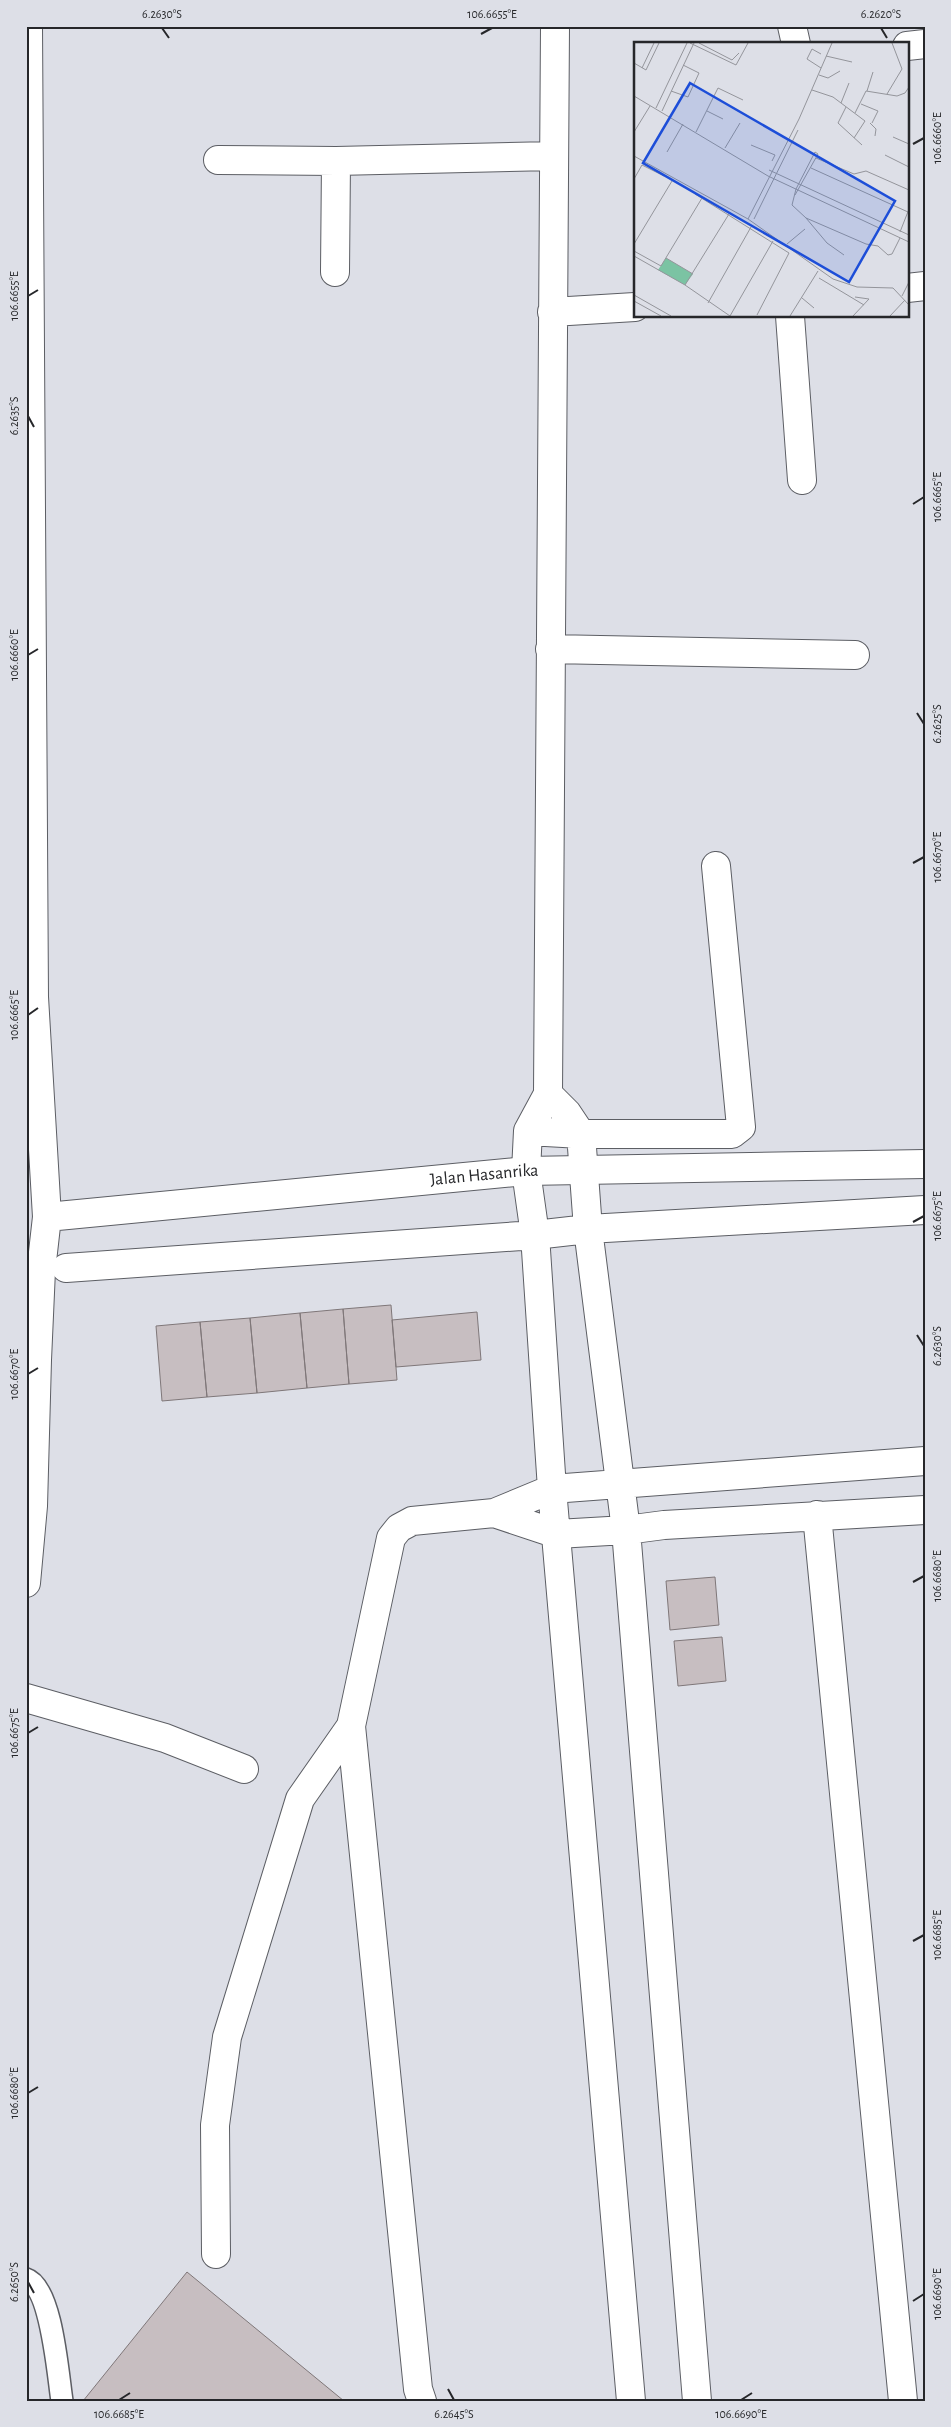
<svg xmlns="http://www.w3.org/2000/svg" width="951" height="2427" font-family="'Alegreya Sans',sans-serif">
	<style>
		.building { fill: #c7bec1; stroke: #7f7779 }
		.lines { fill: none; stroke-linecap: round; stroke-linejoin: round }
		.service-casing { stroke: #5c5e64; stroke-width: 24 }
		.minor-casing { stroke: #5c5e64; stroke-width: 30 }
		.tertiary-casing { stroke: #5c5e64; stroke-width: 30 }
		.service { stroke: #fff; stroke-width: 21 }
		.minor { stroke: #fff; stroke-width: 28 }
		.tertiary { stroke: #fff; stroke-width: 28 }
		.ticks { fill: none; stroke: #26272a; stroke-width: 2 }
		.labels { text-anchor: middle; dominant-baseline: central; stroke-width: 4.5; stroke-linejoin: round; paint-order: stroke }
		.street-label { font-size: 18px; fill: #26272a; stroke: #dddfe7 }
		.inset-road { fill: none; stroke: #94959b; stroke-width: 1 }
		.view { fill: #1d4ed8; fill-opacity: 0.15; stroke: #1d4ed8; stroke-width: 2.5 }
		.inset-edge { fill: none; stroke: #26272a; stroke-width: 2.5 }
		.neatline { fill: none; stroke: #26272a; stroke-width: 2 }
		.ticks-label { font-size: 12px; text-anchor: middle; fill: #26272a }
	</style>
	<rect width="100%" height="100%" fill="#dddfe7"/>
	<path class="building" d="M391 1305 397 1380 349 1384 343 1309Z
		M343 1309 349 1384 307 1388 300 1313Z
		M477 1312 481 1360 396 1367 392 1320Z
		M300 1313 307 1388 257 1393 250 1318Z
		M250 1318 257 1393 207 1397 200 1322Z
		M200 1322 207 1397 162 1401 156 1326Z
		M715 1577 719 1625 670 1630 666 1581Z
		M722 1637 726 1681 678 1686 674 1641Z
		M187 2272 344 2401H83Z"/>
	<g class="lines">
		<defs>
			<path id="service" d="M26 2279C52 2287 58 2376 62 2401"/>
			<path id="minor" d="M28 26 34 997 47 1217
				M555 26 548 1094 528 1131 526 1171 535 1235 552 1489 631 2401
				M792 26 796 44
				M907 46 925 44
				M218 160 336 161 553 156
				M335 272 336 161
				M907 288 925 286
				M552 312 635 307
				M790 316 802 480
				M550 649 855 655
				M548 1094 567 1113 581 1134 588 1229 626 1530 697 2401
				M528 1131 581 1134H732L741 1127 716 866
				M66 1268 535 1235 588 1229 925 1210
				M494 1513 557 1534 626 1530 664 1525 925 1510
				M817 1515 903 2401
				M26 1698 165 1738 244 1769
				M216 2254 215 2125 227 2037 300 1799 351 1726
				M422 2401 418 2389 351 1726 391 1538 399 1528 412 1521 494 1513 552 1489 925 1461"/>
			<g id="tertiary">
				<path id="s1" d="M26 1583 33 1506 37 1360 41 1270 47 1217 526 1171 925 1164"/>
			</g>
		</defs>
		<use href="#service" class="service-casing"/>
		<use href="#minor" class="minor-casing"/>
		<use href="#tertiary" class="tertiary-casing"/>
		<use href="#service" class="service"/>
		<use href="#minor" class="minor"/>
		<use href="#tertiary" class="tertiary"/>
	</g>
	<path class="ticks" d="M162 28 169 38M881 28 887 38M481 34 492 28M913 144 924 138M28 296 38 290M28 416 34 427M913 504 924 497M28 655 38 649M917 713 924 724M913 863 924 857M28 1015 38 1008M913 1222 924 1216M917 1335 924 1346M28 1374 38 1368M913 1582 924 1576M28 1733 38 1727M913 1941 924 1935M28 2093 38 2087M28 2282 34 2293M913 2301 924 2294M448 2389 454 2400M119 2400 130 2393M741 2400 752 2393"/>
	<g class="labels">
		<g class="street-label">
			<text stroke="none"><textPath href="#s1" startOffset="806">Jalan Hasanrika</textPath></text>
		</g>
	</g>
	<g transform="translate(634 42)">
		<rect width="275" height="275" fill="#dddfe7"/>
		<path d="M32 216 59 232 51 243 24 228Z" fill="#7bc3a3"/>
		<path class="inset-road" d="M56 1 102 23 114 1M65 1 98 18 105 11M187 12 178 7 173 17 187 26M192 14 218 20M0 21 12 28 25 1M8 26 20 1M185 33 194 36 206 29M178 48 199 55 231 79 220 96M37 49 54 55 65 31 49 23M233 49 239 30M253 52 268 27 258 1M0 54 134 134 275 200M207 61 215 41M227 62 244 69 238 81M212 65 204 81 228 103M22 66 53 1M28 69 60 1M73 69 89 77M221 71 232 49 263 54 271 51 275 45M236 81 242 87 241 94M0 90 16 64M62 90 84 46 109 58M259 95 275 102M117 103 141 113 138 119M91 106 106 81M33 110 49 82M251 113 275 125M0 114 114 177 199 237 223 245 259 246 275 263M182 116 220 132 232 129 275 148M177 126 274 170M135 128 275 193M0 137 8 123 30 134M61 152 155 211 123 273M161 153 184 112 181 110 162 147 158 163 172 176 232 202 244 204 254 213 258 212 266 196M172 176 193 201 210 213M114 177 165 77 198 1M120 177 164 88M266 190 275 167M0 202 38 139M153 202 171 187M0 209 27 224 68 156M0 214 51 243 95 172M32 216 59 232M185 236 230 263M51 243 96 274M0 253 37 274M268 254 275 240M168 256 180 266M0 259 27 274M74 261 117 185M96 274 139 199M156 274 184 229M219 274 235 257 221 255M256 274 271 258"/>
		<path class="view" d="M56 41 261 159 215 240 9 121Z"/>
		<rect width="275" height="275" class="inset-edge"/>
	</g>
	<rect width="951" height="2427" fill="none" stroke="#dddfe7" stroke-width="55"/>
	<rect x="28" y="28" width="896" height="2372" class="neatline"/>
	<g class="ticks-label">
		<text x="162" y="18">6.2630°S</text>
		<text x="492" y="18">106.6655°E</text>
		<text x="881" y="18">6.2620°S</text>
		<text transform="translate(937 138) rotate(-90)" y="4">106.6660°E</text>
		<text transform="translate(14 296) rotate(-90)" y="4">106.6655°E</text>
		<text transform="translate(14 416) rotate(-90)" y="4">6.2635°S</text>
		<text transform="translate(937 497) rotate(-90)" y="4">106.6665°E</text>
		<text transform="translate(14 655) rotate(-90)" y="4">106.6660°E</text>
		<text transform="translate(937 724) rotate(-90)" y="4">6.2625°S</text>
		<text transform="translate(937 857) rotate(-90)" y="4">106.6670°E</text>
		<text transform="translate(14 1015) rotate(-90)" y="4">106.6665°E</text>
		<text transform="translate(937 1216) rotate(-90)" y="4">106.6675°E</text>
		<text transform="translate(937 1346) rotate(-90)" y="4">6.2630°S</text>
		<text transform="translate(14 1374) rotate(-90)" y="4">106.6670°E</text>
		<text transform="translate(937 1576) rotate(-90)" y="4">106.6680°E</text>
		<text transform="translate(14 1733) rotate(-90)" y="4">106.6675°E</text>
		<text transform="translate(937 1935) rotate(-90)" y="4">106.6685°E</text>
		<text transform="translate(14 2093) rotate(-90)" y="4">106.6680°E</text>
		<text transform="translate(14 2282) rotate(-90)" y="4">6.2650°S</text>
		<text transform="translate(937 2294) rotate(-90)" y="4">106.6690°E</text>
		<text x="119" y="2418">106.6685°E</text>
		<text x="454" y="2418">6.2645°S</text>
		<text x="741" y="2418">106.6690°E</text>
	</g>
</svg>
